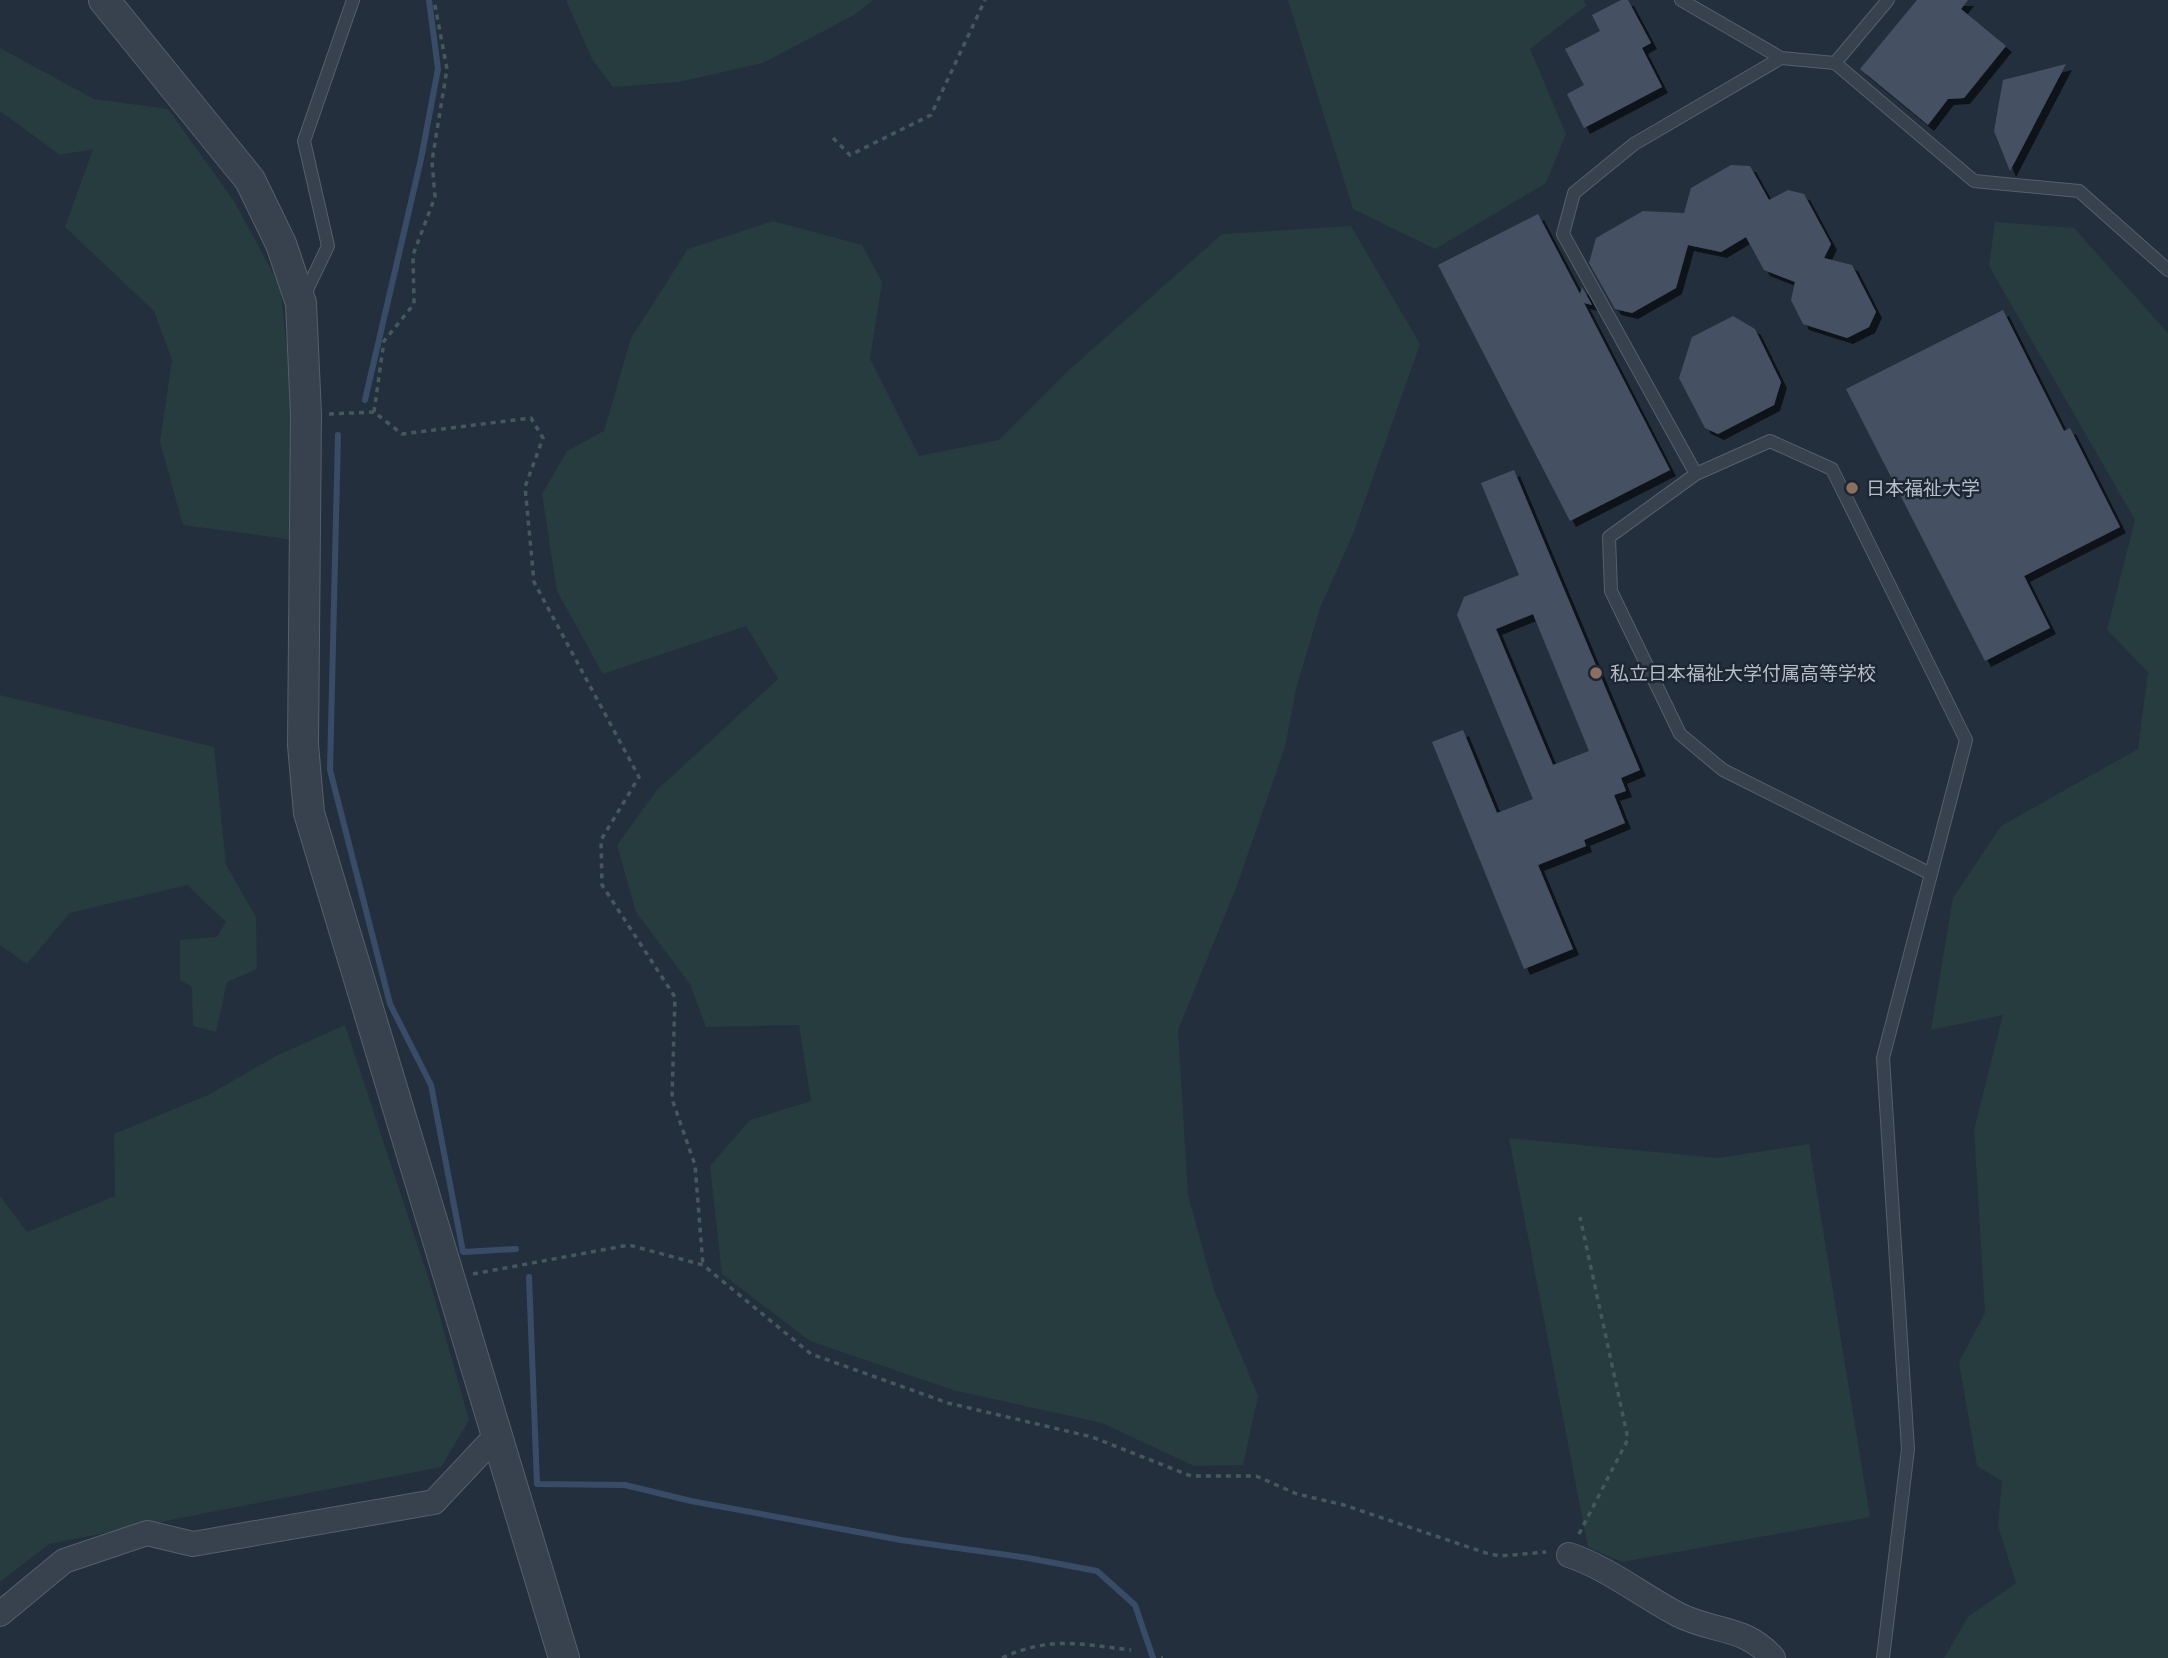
<svg xmlns="http://www.w3.org/2000/svg" width="2168" height="1658" font-family="Mulish,'Noto Sans JP',sans-serif">
	<style>
		.green { fill: #263c3f }
		.lines { fill: none; stroke-linecap: round; stroke-linejoin: round }
		.stream { stroke: #394c67; stroke-width: 6 }
		.building { fill: #455162; fill-rule: evenodd; filter: url(#shadow) }
		.service-casing { stroke: #565f6c; stroke-width: 14 }
		.minor-casing { stroke: #565f6c; stroke-width: 26 }
		.tertiary-casing { stroke: #565f6c; stroke-width: 32 }
		.path { stroke: #44595c; stroke-width: 3.5; stroke-dasharray: 5 5; stroke-linecap: butt }
		.service { stroke: #38414e; stroke-width: 12 }
		.minor { stroke: #38414e; stroke-width: 24 }
		.tertiary { stroke: #38414e; stroke-width: 30 }
		.education-dot { fill: #8d6e63; stroke: #1d2633; stroke-width: 2.5 }
		.labels { text-anchor: middle; dominant-baseline: central; stroke-width: 5; stroke-linejoin: round; paint-order: stroke }
		.poi-label { font-size: 19px; fill: #b4bcc9; stroke: #1d2633; text-anchor: start }
	</style>
	<defs>
		<filter id="shadow"><feDropShadow dx="6" dy="6" stdDeviation="0" flood-color="#0009"/></filter>
	</defs>
	<rect width="100%" height="100%" fill="#242f3e"/>
	<path class="green" d="M566 0H873L854 15 763 63 679 82 613 87 592 59Z
		M1288 0H1583L1587 5 1530 49 1566 134 1546 183 1435 249 1353 209Z
		M0 48 94 99 168 109 234 201 280 286 290 376 294 540 183 525 160 442 172 360 154 311 65 227 93 149 60 155 0 111Z
		M773 221 862 245 882 282 870 359 919 456 999 440 1068 371 1222 234 1351 226 1420 344 1353 534 1320 608 1296 689 1285 747 1236 888 1178 1030 1188 1195 1214 1290 1258 1396 1243 1465 1194 1466 1102 1423 953 1390 810 1341 722 1274 710 1166 750 1120 811 1101 799 1025 706 1027 690 984 636 912 617 845 657 790 778 679 746 626 603 674 557 591 542 494 567 451 604 431 631 338 688 249Z
		M1995 222 2074 228 2168 333V1658H1944L1968 1617 2016 1583 1998 1526 2002 1481 1977 1466 1959 1362 1985 1313 1974 1130 2003 1015 1931 1030 1953 898 2001 826 2138 749 2148 672 2107 630 2135 520 1989 266Z
		M0 695 214 747 226 865 256 917 257 969 227 982 216 1032 193 1026 192 987 180 980V940L217 937 226 922 187 885 70 913 27 964 0 945Z
		M345 1025 432 1289 469 1420 441 1467 49 1544 0 1582V1196L27 1232 115 1196 114 1134 208 1095 276 1056Z
		M1509 1138 1718 1158 1809 1144 1870 1517 1622 1562 1588 1547Z"/>
	<g class="lines">
		<path class="stream" d="M365 400 421 159 438 69 429 0
			M338 435 330 770 390 1004 431 1085 463 1252 516 1249
			M529 1277 537 1484 625 1485 691 1501 901 1540 1028 1558 1097 1571 1135 1605 1153 1658"/>
	</g>
	<path class="building" d="M1621 0H1628L1651 43 1642 48 1662 87 1584 128 1567 94 1584 85 1565 49 1600 31 1592 15Z
		M1917 0H1968L1961 9 2006 46 1964 98 1948 99 1928 125 1860 69Z
		M2066 64 2010 171 1994 131 2003 80Z
		M1731 165 1750 166 1769 200 1788 190 1804 194 1831 244 1824 258 1852 265 1876 312 1869 327 1847 338 1803 324 1791 300 1795 282 1764 270 1746 237 1721 252 1688 245 1676 288 1632 313 1615 309 1589 263 1596 238 1643 211 1684 213 1691 188Z
		M1538 214 1580 294 1582 287 1592 305 1584 303 1670 470 1570 521 1438 265Z
		M2003 310 2064 431 2070 428 2120 527 2024 576 2050 628 1985 661 1846 389Z
		M1733 316 1755 329 1781 382 1774 405 1718 434 1705 428 1679 378 1692 337Z
		M1514 470 1640 770 1621 778 1626 791 1614 795 1625 823 1584 840 1586 846 1538 865 1573 949 1524 969 1432 742 1463 730 1497 813 1533 799 1457 615 1464 597 1519 575 1481 483ZM1533 614 1589 751 1553 765 1496 629Z"/>
	<g class="lines">
		<defs>
			<path id="service" d="M1681 0 1781 58
				M1835 63 1888 0
				M304 296 328 246 304 141 353 0
				M1696 474 1563 234 1574 193 1634 144 1781 58 1835 63 1974 181 2079 191 2168 270
				M1883 1658 1908 1449 1883 1058 1966 740 1832 469 1770 441 1696 474 1609 537 1611 591 1680 734 1723 770 1929 873"/>
			<path id="minor" d="M1569 1555C1608 1568 1641 1595 1677 1614 1713 1633 1744 1625 1773 1658
				M0 1614 64 1561 147 1533 193 1544 434 1502 496 1436"/>
			<path id="tertiary" d="M104 0 250 180 281 244 301 303 306 415 303 745 309 813 564 1658"/>
		</defs>
		<use href="#service" class="service-casing"/>
		<use href="#minor" class="minor-casing"/>
		<use href="#tertiary" class="tertiary-casing"/>
		<path class="path" d="M833 138 850 155 931 115 985 0
			M374 412 384 341 414 304 413 255 435 197 432 161 447 69 434 0
			M329 414 374 412 402 434 531 418 543 438 525 487 534 582 639 777 601 840 602 885 675 997 672 1099 695 1165 703 1265
			M473 1274 629 1245 703 1265 811 1354 948 1403 1092 1437 1191 1476H1256L1297 1494 1344 1505 1486 1553 1500 1556 1546 1552
			M1579 1534 1628 1439 1580 1217
			M1002 1658C1050 1636 1080 1644 1131 1650
			M1161 1658H1163"/>
		<use href="#service" class="service"/>
		<use href="#minor" class="minor"/>
		<use href="#tertiary" class="tertiary"/>
	</g>
	<g class="education-dot">
		<circle cx="1852" cy="488" r="7"/>
		<circle cx="1596" cy="673" r="7"/>
	</g>
	<g class="labels">
		<g class="poi-label">
			<text x="1866" y="488">日本福祉大学</text>
			<text x="1610" y="673">私立日本福祉大学付属高等学校</text>
		</g>
	</g>
</svg>
